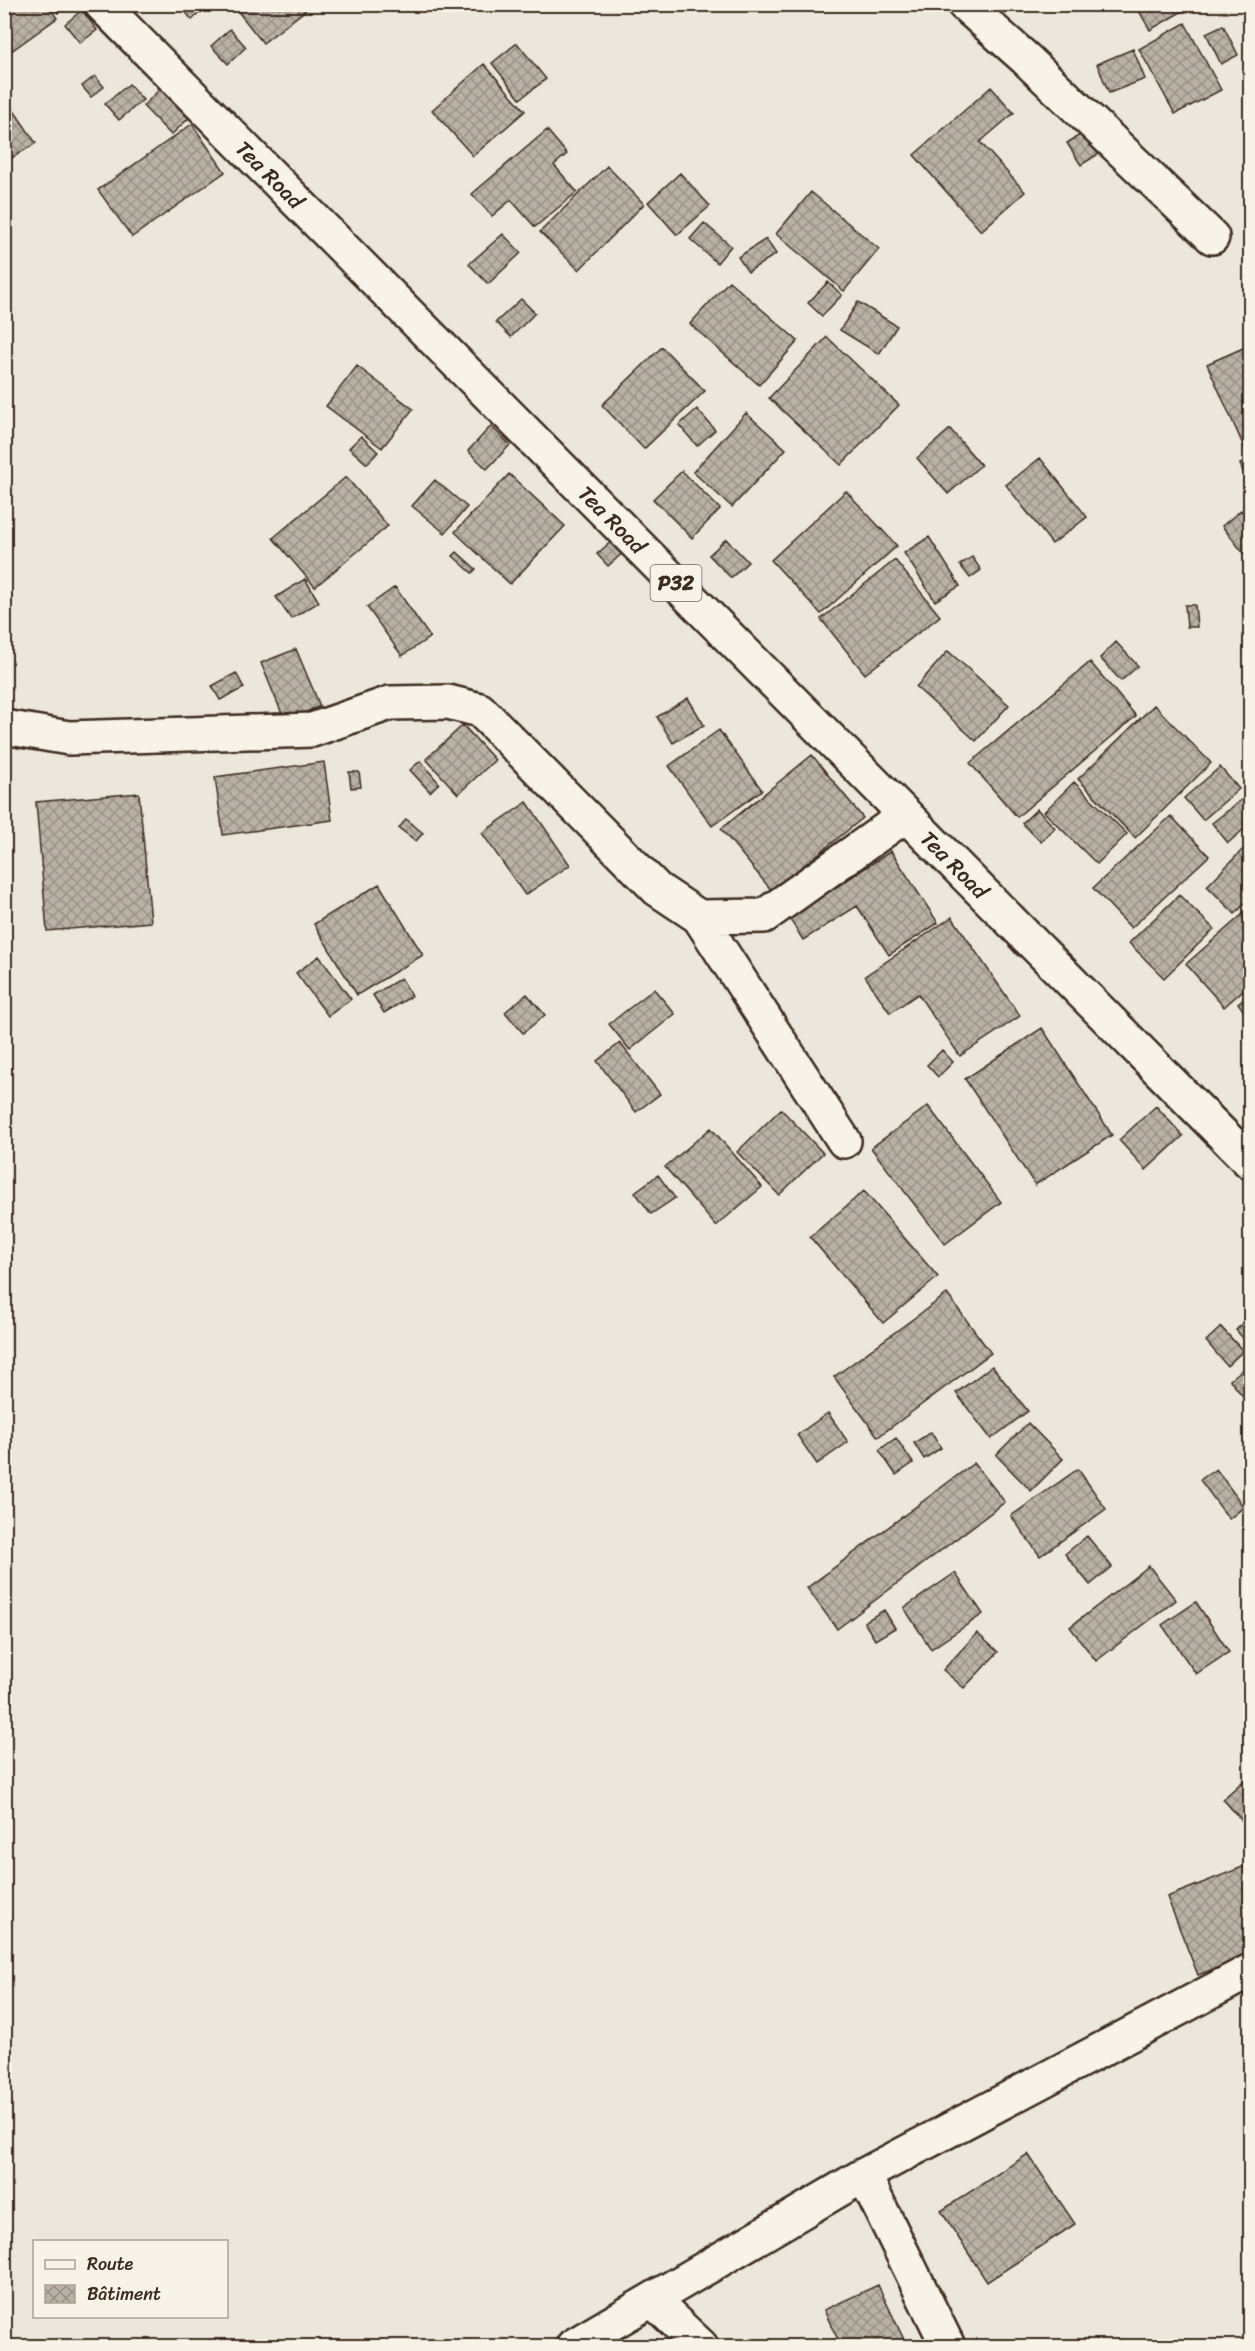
<svg xmlns="http://www.w3.org/2000/svg" width="1255" height="2351" font-family="Sriracha,sans-serif">
	<style>
		.building { fill: url(#building-cross-hatch); stroke: #3b2a1e; stroke-width: 1.5 }
		.lines { fill: none; stroke-linecap: round; stroke-linejoin: round }
		.minor-casing { stroke: #3b2a1e; stroke-width: 38 }
		.primary-casing { stroke: #3b2a1e; stroke-width: 38 }
		.minor { stroke: #f7f3e8; stroke-width: 33 }
		.primary { stroke: #f7f3e8; stroke-width: 33 }
		.labels { text-anchor: middle; dominant-baseline: central; stroke-width: 5; stroke-linejoin: round; paint-order: stroke }
		.shield { fill: #f7f3e8; stroke: #73665b; stroke-width: 1.5 }
		.shield-label { font-size: 21px; font-weight: bold; fill: #3b2a1e }
		.street-label { font-size: 22px; fill: #3b2a1e; stroke: #f7f3e8 }
	</style>
	<defs>
		<pattern id="building-cross-hatch" width="8" height="8" patternUnits="userSpaceOnUse" patternTransform="scale(1.5)"><rect width="8" height="8" fill="#bab2a7"/><path d="M0 0l8 8M0 8l8-8" fill="none" stroke="#989187"/></pattern>
	</defs>
	<rect width="100%" height="100%" fill="#ece7dc"/>
	<filter id="ink" filterUnits="userSpaceOnUse"><feTurbulence type="fractalNoise" baseFrequency=".0167" numOctaves="2"/><feDisplacementMap in="SourceGraphic" scale="12" xChannelSelector="R" yChannelSelector="G"/><feConvolveMatrix kernelMatrix="1 2 1 2 8 2 1 2 1" color-interpolation-filters="sRGB"/></filter>
	<g filter="url(#ink)">
		<path class="building" d="M18 4H47L57 18 7 54 4 14Z
			M52 4H68V6L58 13Z
			M179 4H209L192 20Z
			M232 4H310L311 6 263 43Z
			M1135 4H1195L1150 30Z
			M82 10 97 30 80 43 65 24Z
			M1185 23 1221 90 1175 114 1139 49Z
			M1223 25 1238 55 1221 64 1206 33Z
			M230 29 246 47 228 64 211 46Z
			M517 43 546 79 520 99 492 63Z
			M1133 49 1145 79 1109 93 1097 64Z
			M484 64 525 111 473 156 432 110Z
			M95 76 104 87 91 97 82 86Z
			M129 84 143 100 119 120 105 104Z
			M162 87 191 116 171 135 143 106Z
			M991 87 1014 113 980 142 1025 192 981 231 914 155Z
			M4 96 36 143 4 163Z
			M192 124 225 172 132 237 98 190Z
			M547 130 567 154 554 165 577 192 535 227 511 200 492 216 472 194Z
			M1086 131 1100 153 1081 165 1067 143Z
			M607 166 644 204 579 270 540 232Z
			M680 173 710 206 677 235 648 202Z
			M811 192 879 249 844 291 776 234Z
			M704 223 731 246 717 263 690 239Z
			M503 234 521 253 488 284 469 264Z
			M766 239 776 254 748 272 738 257Z
			M729 281 798 341 759 385 690 324Z
			M828 282 842 295 822 316 808 303Z
			M521 299 535 313 511 337 496 322Z
			M858 302 897 326 879 354 840 330Z
			M827 337 899 405 841 465 769 398Z
			M1250 345V444L1244 447 1207 364Z
			M662 347 705 391 644 449 602 405Z
			M357 366 413 409 382 448 326 406Z
			M697 409 715 430 697 446 679 425Z
			M746 413 786 449 732 507 693 472Z
			M491 426 510 445 487 469 468 451Z
			M950 429 981 465 948 494 917 458Z
			M361 436 378 452 367 464 349 448Z
			M1040 458 1087 517 1052 544 1006 485Z
			M1250 460V490L1240 464Z
			M682 471 720 509 692 538 653 499Z
			M509 474 565 526 510 584 455 532Z
			M346 477 388 526 315 587 273 538Z
			M435 480 467 507 445 533 412 506Z
			M846 491 897 546 821 614 771 560Z
			M1241 510 1250 522V551L1245 555 1222 526Z
			M929 537 960 586 935 601 904 553Z
			M615 538 626 550 608 566 597 554Z
			M726 539 748 562 731 578 709 555Z
			M457 552 476 569 472 573 453 556Z
			M972 557 981 570 970 578 960 565Z
			M895 560 940 616 865 674 821 619Z
			M305 579 319 602 291 619 276 597Z
			M395 587 430 637 402 656 367 607Z
			M1185 605H1195L1197 627H1187Z
			M1116 642 1138 666 1121 681 1100 658Z
			M296 649 320 706 285 721 261 663Z
			M948 651 1009 705 976 741 916 687Z
			M1090 662 1136 716 1017 817 970 763Z
			M236 673 244 688 220 700 212 686Z
			M688 698 704 725 673 743 657 717Z
			M1154 705 1211 763 1135 838 1078 779Z
			M463 725 495 760 458 794 426 759Z
			M719 730 762 790 712 826 669 766Z
			M812 755 863 818 772 891 721 829Z
			M420 761 439 783 430 792 410 770Z
			M324 762 332 820 223 835 215 777Z
			M1220 767 1239 789 1203 820 1184 798Z
			M349 772H359L361 787 351 788Z
			M1074 782 1127 834 1097 864 1044 812Z
			M139 793 151 922 47 931 36 802Z
			M1250 793V824L1228 843 1212 823Z
			M527 802 570 865 525 895 482 833Z
			M1037 809 1055 828 1041 842 1022 823Z
			M1171 816 1209 856 1131 928 1093 888Z
			M406 819 423 833 416 841 399 828Z
			M1250 842V898L1235 914 1207 886Z
			M891 851 938 923 889 955 857 906 803 940 789 918Z
			M379 884 423 955 357 995 314 924Z
			M1179 895 1214 929 1164 978 1129 943Z
			M1250 908V984L1224 1007 1186 964Z
			M952 917 1020 1016 960 1056 918 994 890 1013 865 976Z
			M1018 939 1026 948 1018 956 1009 946Z
			M319 956 351 999 328 1016 296 973Z
			M401 978 412 996 384 1013 373 995Z
			M654 989 675 1014 630 1050 609 1024Z
			M527 994 545 1015 523 1033 505 1012Z
			M1250 994V1020L1238 1003Z
			M1042 1028 1112 1135 1035 1185 965 1079Z
			M620 1043 660 1094 636 1112 597 1061Z
			M942 1050 953 1062 938 1077 927 1065Z
			M928 1106 1001 1202 945 1244 871 1148Z
			M1156 1106 1183 1136 1146 1170 1119 1140Z
			M781 1109 823 1153 779 1195 737 1152Z
			M711 1128 762 1187 716 1226 665 1167Z
			M658 1175 675 1198 651 1214 635 1192Z
			M864 1191 938 1277 883 1323 810 1237Z
			M947 1294 991 1353 878 1437 834 1377Z
			M1250 1316V1346L1236 1330Z
			M1221 1327 1243 1351 1227 1366 1206 1341Z
			M992 1366 1028 1411 991 1439 956 1393Z
			M1243 1369 1250 1379V1405L1230 1380Z
			M828 1413 848 1442 817 1464 797 1435Z
			M1028 1423 1063 1459 1031 1491 996 1455Z
			M931 1432 941 1448 924 1459 914 1443Z
			M896 1438 913 1463 896 1475 879 1450Z
			M974 1463 1005 1502 837 1629 807 1588Z
			M1078 1469 1106 1509 1040 1556 1011 1516Z
			M1216 1469 1244 1507 1229 1519 1200 1480Z
			M1087 1536 1112 1567 1090 1585 1065 1554Z
			M1149 1566 1176 1600 1096 1661 1070 1627Z
			M955 1573 983 1614 931 1649 904 1608Z
			M1196 1602 1229 1652 1196 1674 1162 1625Z
			M884 1610 895 1628 875 1640 864 1622Z
			M977 1633 998 1652 964 1688 943 1670Z
			M1250 1775V1830L1223 1799Z
			M1250 1864V1955L1198 1975 1167 1897Z
			M1028 2154 1075 2224 987 2282 941 2211Z
			M878 2285 907 2346H841L824 2310Z"/>
		<g class="lines">
			<defs>
				<path id="minor" d="M964 4 1026 59 1212 237
					M4 727 69 738 312 730 390 703 448 702 480 710 657 889 699 917 764 916 906 815
					M699 917 844 1141
					M864 2175 948 2346
					M652 2300 701 2346
					M573 2346 864 2175 1250 1971"/>
				<g id="primary">
					<path id="s1" d="M101 4 1250 1162"/>
				</g>
			</defs>
			<use href="#minor" class="minor-casing"/>
			<use href="#primary" class="primary-casing"/>
			<use href="#minor" class="minor"/>
			<use href="#primary" class="primary"/>
		</g>
	</g>
	<g class="labels">
		<rect class="shield" x="650.5" y="565" width="51" height="36" rx="4.5"/>
		<g class="shield-label">
			<text x="676" y="583">P32</text>
		</g>
		<g class="street-label">
			<text stroke="none"><textPath href="#s1" startOffset="240">Tea Road</textPath></text>
			<text stroke="none"><textPath href="#s1" startOffset="726">Tea Road</textPath></text>
			<text stroke="none"><textPath href="#s1" startOffset="1212">Tea Road</textPath></text>
		</g>
	</g>
	<rect width="1255" height="2351" fill="none" stroke="#f7f3e8" stroke-width="24"/>
	<rect x="12" y="12" width="1231" height="2327" fill="none" stroke="#3b2a1e" stroke-width="2" filter="url(#ink)"/>
	<rect x="33" y="2240" width="195" height="78" fill="#f7f3e8" stroke="#aca397" stroke-width="1.5"/>
	<rect x="45" y="2260" width="30" height="9" fill="#f7f3e8" stroke="#aca397" stroke-width="1.5"/>
	<text x="87" y="2270" font-size="18" fill="#3b2a1e">Route</text>
	<rect x="45" y="2285" width="30" height="18" fill="url(#building-cross-hatch)" stroke="#aca397" stroke-width="1.5"/>
	<text x="87" y="2300" font-size="18" fill="#3b2a1e">Bâtiment</text>
</svg>
